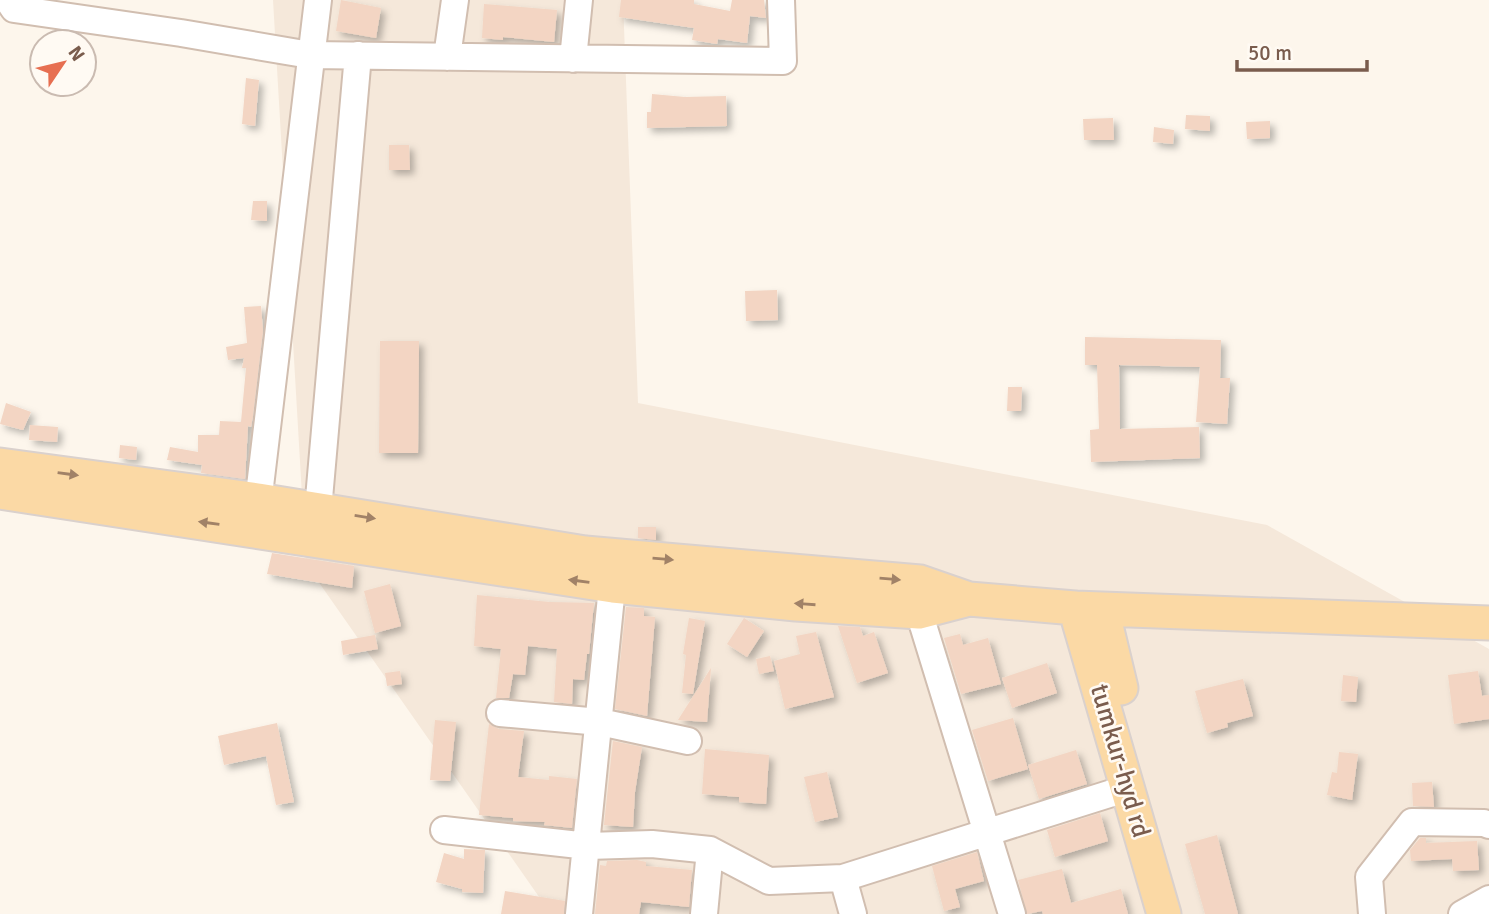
<svg xmlns="http://www.w3.org/2000/svg" width="1489" height="914" font-family="Signika,sans-serif">
	<style>
		.residential { fill: #f5e8da }
		.building { fill: #f3d5c3; filter: url(#shadow) }
		.lines { fill: none; stroke-linecap: round; stroke-linejoin: round }
		.minor-casing { stroke: #d1beb0; stroke-width: 30 }
		.major-casing { stroke: #dad1cd; stroke-width: 37 }
		.minor { stroke: #fff; stroke-width: 26 }
		.major { stroke: #fbd9a5; stroke-width: 33 }
		.oneway { fill: #a18267 }
		.labels { text-anchor: middle; dominant-baseline: central; stroke-width: 5; stroke-linejoin: round; paint-order: stroke }
		.street-label { font-size: 26px; fill: #7a5c4d; stroke: #fffaf3 }
	</style>
	<defs>
		<filter id="shadow"><feDropShadow dx="4.5" dy="4.5" stdDeviation="3.5" flood-color="#0004"/></filter>
	</defs>
	<rect width="100%" height="100%" fill="#fdf6ec"/>
	<path class="residential" d="M273 0H623L638 403 1267 525 1489 649V914H551L306 564Z"/>
	<path class="building" d="M341 0 381 8 376 38 336 31Z
		M621 0H694V4L730 11 732 0H764L766 18 750 16 747 43 718 39 717 44 692 40 694 28 619 17Z
		M484 4 557 10 554 42 503 37V40L482 38Z
		M246 78 259 80 255 126 242 124Z
		M652 94 685 97 726 96 727 126 647 128V112H651Z
		M1186 115 1210 116V131L1185 129Z
		M1113 118 1114 140H1084L1083 119Z
		M1270 121V138L1247 139 1246 122Z
		M1154 127 1174 130 1173 144 1153 142Z
		M389 145H409L410 170H389Z
		M253 201H267V221L251 220Z
		M777 290 778 320 746 321 745 291Z
		M261 306 263 331 253 416 251 427 248 426 245 479 201 473 202 465 167 460 170 447 198 452V435H219L220 421 241 422 246 368H242L244 358 228 360 226 347 247 343 244 307Z
		M1085 337 1221 340 1220 378H1230L1227 424 1196 422 1200 367 1119 365 1120 429 1199 427 1200 458 1091 462 1090 430 1099 429 1097 365H1085Z
		M380 341H419L418 453H379Z
		M1008 387H1022L1021 411H1007Z
		M6 403 31 412 23 430 0 424Z
		M30 425 58 427 57 442 29 440Z
		M120 445 137 447 136 460 119 458Z
		M638 527H656V540L638 538Z
		M272 553 354 566 352 588 267 574Z
		M390 584 401 626 375 633 364 591Z
		M477 595 549 602 594 603 589 654H587L584 680 573 679 572 704 554 702 557 649 528 646 525 675 513 674 509 698H496L501 649 474 646Z
		M626 607 644 608V616L655 617 647 716 615 709Z
		M689 618 705 621 693 694 682 693 686 655 683 654Z
		M744 618 764 631 747 657 727 644Z
		M838 626 860 627 863 636 874 632 888 673 857 683Z
		M816 632 834 697 785 709 774 661 800 654 796 636Z
		M960 634 963 645 988 638 1001 684 961 694 944 638Z
		M375 635 378 649 343 655 341 641Z
		M770 656 774 671 759 674 756 659Z
		M1047 663 1057 693 1012 708 1002 678Z
		M711 668 707 722 678 720Z
		M400 671 402 684 387 686 385 673Z
		M1478 671 1482 696 1489 695V719L1454 724 1448 675Z
		M1343 675 1358 677 1356 702 1341 701Z
		M1243 679 1253 716 1227 723 1228 727 1207 733 1195 691Z
		M1013 718 1028 769 988 781 972 730Z
		M435 720 456 722 450 781 430 780Z
		M277 723 294 802 276 805 266 756 224 765 218 736Z
		M489 724 499 729 524 731 518 777 549 780V776L577 779 572 828 544 825 545 822 513 821V818L479 815Z
		M613 741 642 747 635 792 633 827 604 825Z
		M705 749 769 755 766 804 739 802V797L702 794Z
		M1076 750 1087 784 1039 799 1028 765Z
		M1339 752 1358 754 1352 800 1327 795 1332 772 1337 773Z
		M827 772 838 817 815 822 804 777Z
		M1432 782 1434 807 1413 806 1412 783Z
		M1100 813 1108 841 1055 857 1047 830Z
		M1217 835 1238 914H1205L1185 844Z
		M1420 838H1426V843L1477 841 1479 870 1453 871 1452 859 1411 861 1410 850Z
		M464 849 485 850 483 893 462 892V889L436 882 444 853 464 859Z
		M977 852 984 881 955 889 960 907 944 911 932 866Z
		M637 860 646 862V866L692 870 689 907 641 902 639 914H595L600 865 606 866 607 861Z
		M1062 869 1071 903 1121 889 1128 914H1043L1042 911 1027 914 1018 880Z
		M505 891 565 901 564 914H501Z"/>
	<g class="lines">
		<defs>
			<path id="minor" d="M8 0 14 9 181 33 310 55 783 61 781 0
				M447 57 455 0
				M573 59 579 0
				M318 510 358 55
				M256 520 318 0
				M919 612 1012 914
				M500 713 600 722 688 741
				M444 830 588 846 652 844 710 850 704 914
				M710 850 769 881 843 878 853 914
				M843 878 1128 788
				M579 914 614 567
				M1372 914 1369 877 1412 822 1484 823 1489 825
				M1462 914 1489 899"/>
			<path id="major" d="M0 465 258 500 585 553 920 582 969 599 1075 608 1489 623
				M0 492 613 586 796 604 919 612 969 599
				M1075 608 1164 914
				M1102 609 1121 688"/>
		</defs>
		<use href="#minor" class="minor-casing"/>
		<use href="#major" class="major-casing"/>
		<use href="#minor" class="minor"/>
		<use href="#major" class="major"/>
	</g>
	<defs><path id="oneway-solid" d="M-6-.8H1V-3.2L6.5 0L1 3.2V.8H-6Z" transform="scale(1.75)"/></defs>
	<g class="oneway">
		<use href="#oneway-solid" transform="translate(68 474) rotate(8)"/>
		<use href="#oneway-solid" transform="translate(365 517) rotate(9)"/>
		<use href="#oneway-solid" transform="translate(209 523) rotate(-172)"/>
		<use href="#oneway-solid" transform="translate(663 559) rotate(5)"/>
		<use href="#oneway-solid" transform="translate(890 579) rotate(5)"/>
		<use href="#oneway-solid" transform="translate(579 581) rotate(-172)"/>
		<use href="#oneway-solid" transform="translate(805 604) rotate(-176)"/>
	</g>
	<g class="labels">
		<g class="street-label">
			<text transform="translate(1120 761) rotate(74)">tumkur-hyd rd</text>
		</g>
	</g>
	<g transform="translate(63 63) rotate(55)"><circle r="33" fill="#fffaf3" stroke="#cabbb1" stroke-width="2"/>
	<path d="M0-5L12 26L0 18L-12 26Z" fill="#e76f51"/>
	<text y="-10" font-size="19" font-weight="bold" text-anchor="middle" fill="#7a5c4d">N</text>
	</g>
	<path d="M1237 60v10h130v-10" fill="none" stroke="#7a5c4d" stroke-width="3.5"/>
	<text x="1248" y="60" font-size="21" fill="#7a5c4d" stroke="#fffaf3" stroke-width="5" paint-order="stroke">50 m</text>
</svg>
